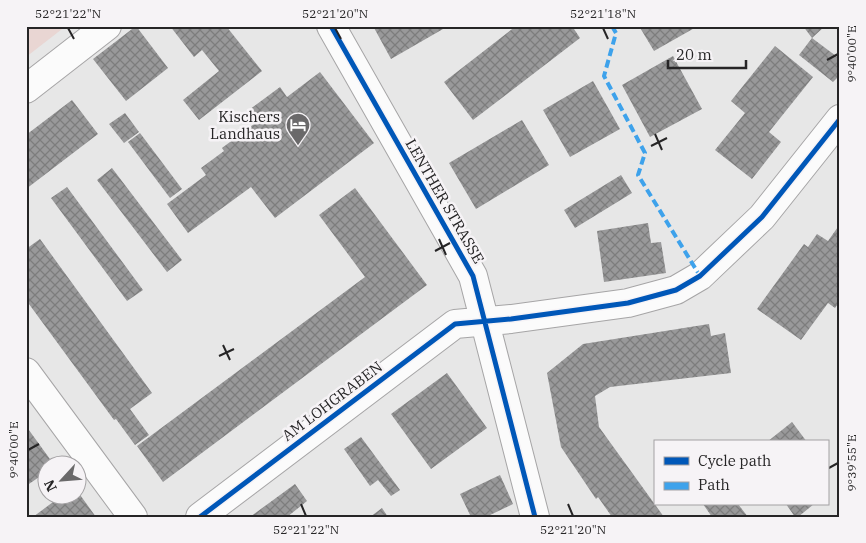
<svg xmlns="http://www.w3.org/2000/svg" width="866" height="543" font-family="'IBM Plex Serif',serif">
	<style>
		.park { fill: #e9d6d3 }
		.building { fill: url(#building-cross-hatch) }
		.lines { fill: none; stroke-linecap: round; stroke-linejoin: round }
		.minor-casing { stroke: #a6a5a6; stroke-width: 30 }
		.minor { stroke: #fbfbfb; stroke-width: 28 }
		.quiet { stroke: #3ea2eb; stroke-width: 4; stroke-dasharray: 8 4; stroke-linecap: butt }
		.cycleway-casing { stroke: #f6f3f6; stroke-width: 8 }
		.cycleway { stroke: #0057b8; stroke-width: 5 }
		.ticks { fill: none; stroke: #262526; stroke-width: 2 }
		.labels { text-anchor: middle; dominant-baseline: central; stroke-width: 5; stroke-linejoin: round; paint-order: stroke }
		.poi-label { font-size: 15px; fill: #262526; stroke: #f6f3f6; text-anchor: end }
		.street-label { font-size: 15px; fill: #262526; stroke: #f6f3f6 }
		.neatline { fill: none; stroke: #262526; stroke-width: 2 }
		.ticks-label { font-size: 12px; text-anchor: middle; fill: #262526 }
	</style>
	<defs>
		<pattern id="building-cross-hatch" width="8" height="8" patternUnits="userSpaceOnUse" patternTransform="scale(1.25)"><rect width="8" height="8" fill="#99999a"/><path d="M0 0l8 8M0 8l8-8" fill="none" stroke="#7d7d7d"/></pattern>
	</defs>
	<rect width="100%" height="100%" fill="#e7e7e7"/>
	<path class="park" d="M26 26H66L26 57Z"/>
	<path class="building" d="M136 26 168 68 126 101 93 59Z
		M170 26H226L262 71 199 120 183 100 219 71 202 50 194 57Z
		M373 26H441L443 29 391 59Z
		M516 26H572L580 38 473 120 444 82Z
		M639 26H698L654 51Z
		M803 26H825L812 38Z
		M812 38 840 59V75L833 82 799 55Z
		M775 46 813 77 769 132 781 142 752 179 715 150 745 113 731 101Z
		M673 56 702 109 650 137 622 85Z
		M320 72 374 143 275 218 251 187 188 233 167 204 206 175 201 168 224 151 222 148 254 124 245 113 280 87 287 97Z
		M593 81 620 129 570 157 543 110Z
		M72 100 98 134 26 189V135Z
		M125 113 139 132 124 143 109 124Z
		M522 120 549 165 476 209 449 163Z
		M140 133 182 189 170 198 128 142Z
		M112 168 182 260 167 272 97 180Z
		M621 175 632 193 575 228 564 210Z
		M67 187 143 290 127 301 51 198Z
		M355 188 427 285 163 482 137 446 365 277 319 215Z
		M648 223 651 243 661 242 666 273 604 282 597 231Z
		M840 224V301L835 308 828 303 801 340 757 309 804 244 808 247 817 234 828 241Z
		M40 239 152 393 130 409 149 435 135 445 116 419 114 420 26 300V249Z
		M709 324 711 336 725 333 731 373 610 387 595 396 599 427 664 517H612L598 497 596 499 561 447 547 373 583 344Z
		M447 373 487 428 431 469 391 414Z
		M792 422 807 442H767Z
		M26 426 55 466H48V471L26 486Z
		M361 437 400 490 391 496 378 480 370 486 344 449Z
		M500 475 513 504 486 517H471L460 494Z
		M295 484 307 501 287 517H250Z
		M78 492 96 517H33L61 496H78Z
		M703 504H738L748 517H712Z
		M786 504H814L798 517H795Z
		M382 508 388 517H370Z"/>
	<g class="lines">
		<defs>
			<path id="minor" d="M331 26 473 276 535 517
				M26 89 107 26
				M26 372 133 517
				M200 517 455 324 511 319 628 303 676 290 700 276 762 217 840 119"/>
		</defs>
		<use href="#minor" class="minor-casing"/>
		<use href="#minor" class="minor"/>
		<path class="quiet" d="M612 26 616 33 604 76 645 153 638 175 700 276"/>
		<defs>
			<path id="cycleway" d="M331 26 473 276 535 517
				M200 517 455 324 511 319 628 303 676 290 700 276 762 217 840 119"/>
		</defs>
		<use href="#cycleway" class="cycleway-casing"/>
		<use href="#cycleway" class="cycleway"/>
	</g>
	<path class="ticks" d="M68 28 74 39M335 28 341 39M603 28 608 39M827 60 838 54M655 134 662 150M651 146 667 138M439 239 446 255M435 251 450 243M223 345 230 360M219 356 234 349M28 450 39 444M827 469 838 463M301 504 306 516M568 504 573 516"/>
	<defs>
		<symbol id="hotel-pin" viewBox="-11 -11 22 30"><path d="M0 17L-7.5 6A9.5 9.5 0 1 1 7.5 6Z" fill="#6a696a" stroke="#f6f3f6"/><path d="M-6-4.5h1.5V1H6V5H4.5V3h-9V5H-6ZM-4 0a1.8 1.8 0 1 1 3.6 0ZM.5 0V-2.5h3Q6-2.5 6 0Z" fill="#fff"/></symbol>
	</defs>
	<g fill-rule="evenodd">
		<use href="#hotel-pin" x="284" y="111" width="28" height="38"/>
	</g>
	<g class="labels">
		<g class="poi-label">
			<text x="280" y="116">Kischers<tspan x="280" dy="17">Landhaus</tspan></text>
		</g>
		<g class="street-label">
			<text transform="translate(445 201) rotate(60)">LENTHER STRASSE</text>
			<text transform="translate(332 401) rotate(-37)">AM LOHGRABEN</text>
		</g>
	</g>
	<rect width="866" height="543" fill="none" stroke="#f6f3f6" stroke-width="55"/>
	<rect x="654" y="440" width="175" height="65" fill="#f6f3f6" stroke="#a3a1a3"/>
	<rect x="664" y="457" width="25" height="8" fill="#0057b8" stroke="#a3a1a3"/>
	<text x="698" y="466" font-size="15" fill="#262526">Cycle path</text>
	<rect x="664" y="482" width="25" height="8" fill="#3ea2eb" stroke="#a3a1a3"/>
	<text x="698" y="490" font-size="15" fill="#262526">Path</text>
	<g transform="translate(62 480) rotate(244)"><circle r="24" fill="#f6f3f6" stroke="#a3a1a3"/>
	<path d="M0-4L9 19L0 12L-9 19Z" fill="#6a696a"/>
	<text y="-8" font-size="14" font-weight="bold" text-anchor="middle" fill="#262526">N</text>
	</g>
	<path d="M668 60v8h78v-8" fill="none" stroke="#262526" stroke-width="2.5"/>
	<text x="676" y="60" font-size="15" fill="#262526" stroke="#f6f3f6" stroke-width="4" paint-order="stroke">20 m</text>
	<rect x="28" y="28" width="810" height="488" class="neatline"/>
	<g class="ticks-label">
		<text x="68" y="18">52°21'22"N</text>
		<text x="335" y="18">52°21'20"N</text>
		<text x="603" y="18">52°21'18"N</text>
		<text transform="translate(852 54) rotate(-90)" y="4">9°40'00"E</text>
		<text transform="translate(14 450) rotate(-90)" y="4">9°40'00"E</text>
		<text transform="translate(852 463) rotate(-90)" y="4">9°39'55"E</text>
		<text x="306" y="534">52°21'22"N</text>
		<text x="573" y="534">52°21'20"N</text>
	</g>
</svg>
